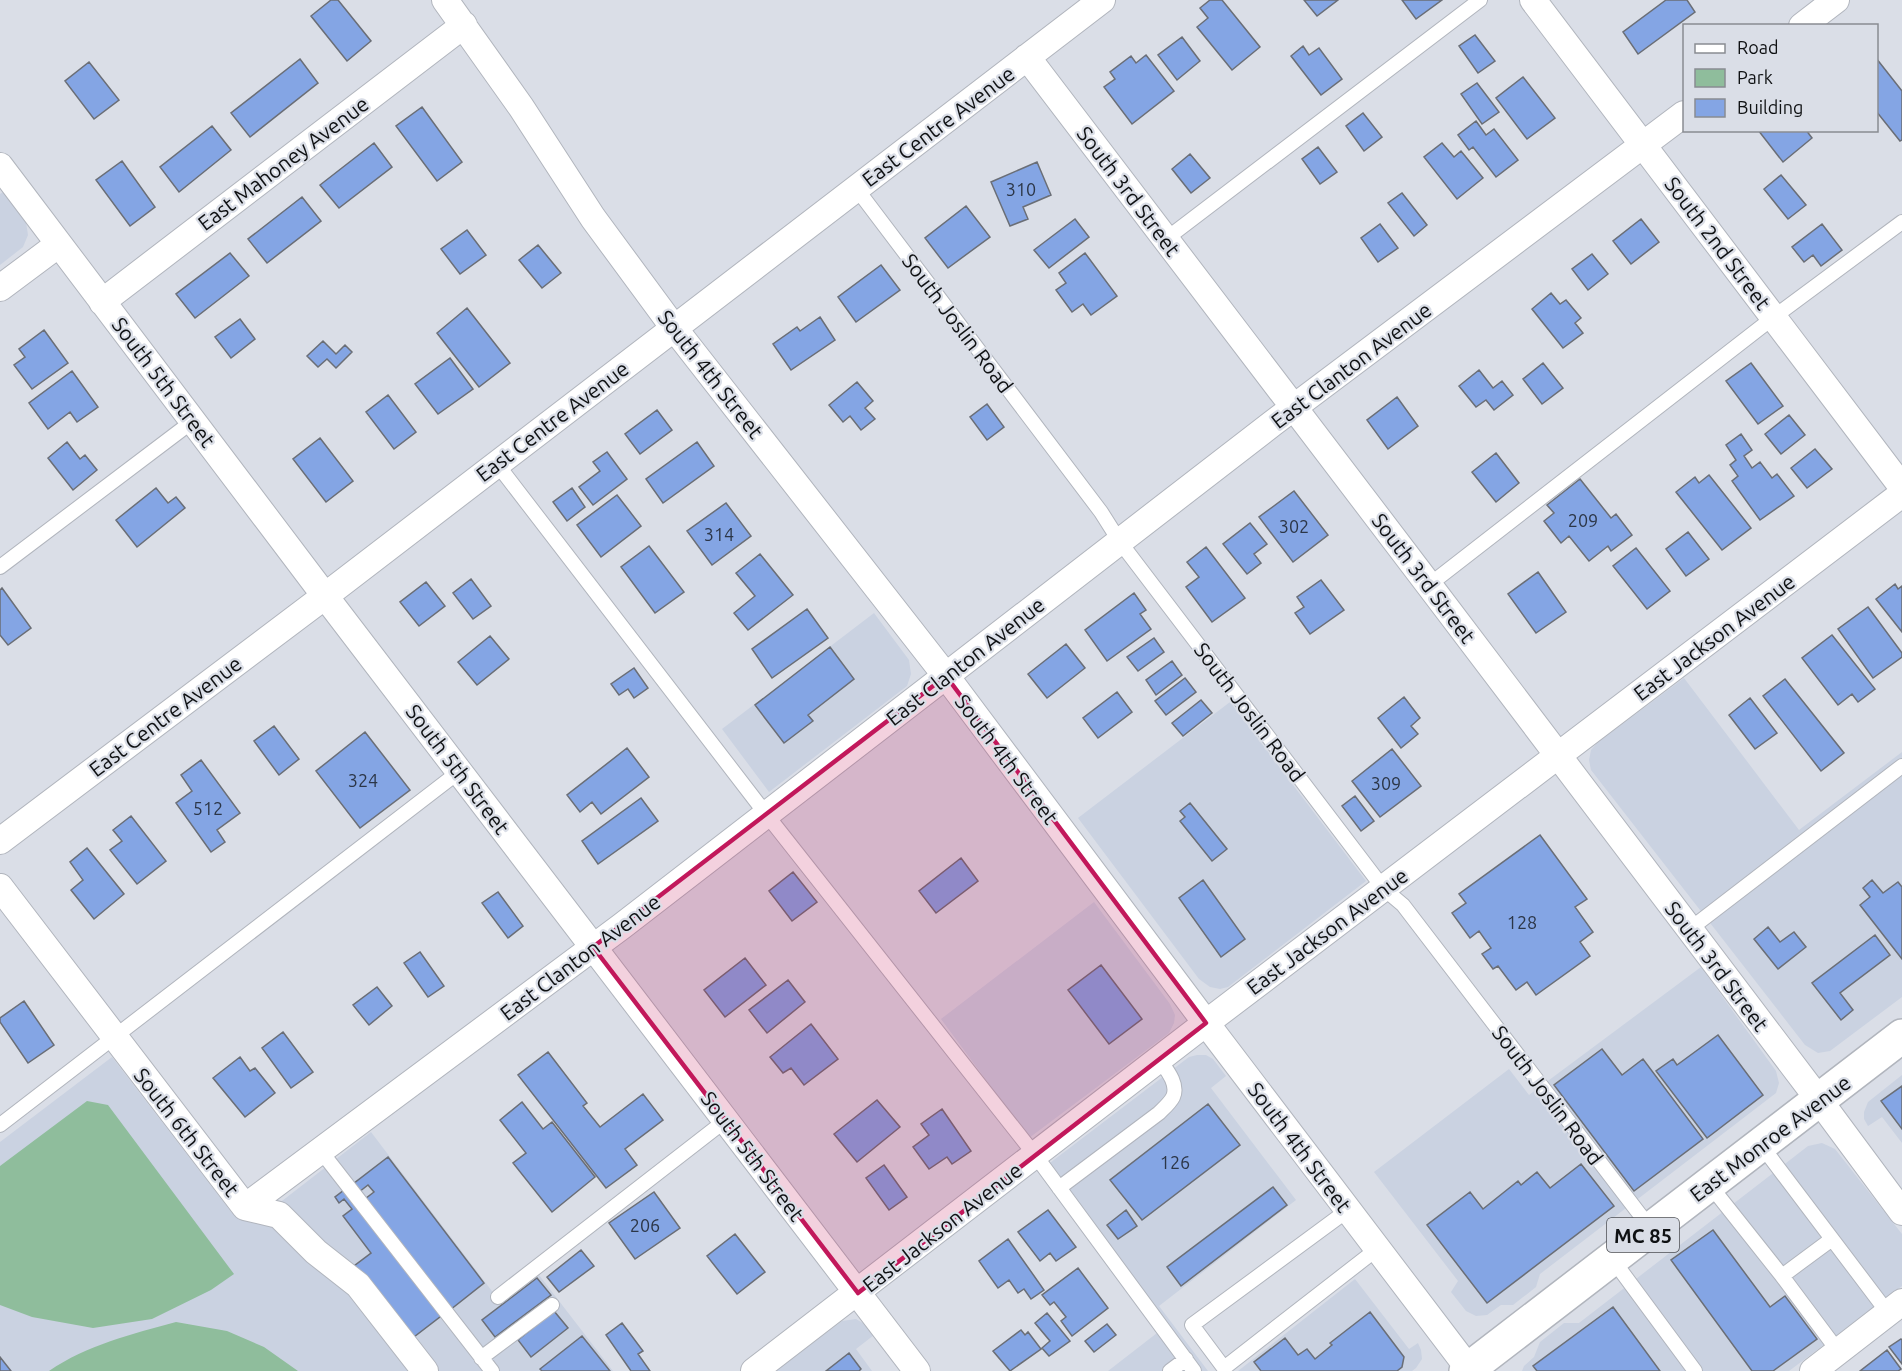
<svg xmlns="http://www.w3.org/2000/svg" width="1902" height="1371" font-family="Ubuntu,sans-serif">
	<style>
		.built { fill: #cad2e1 }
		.green { fill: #8fbd9c }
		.building { fill: #84a5e4; stroke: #6a6e76; stroke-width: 1.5 }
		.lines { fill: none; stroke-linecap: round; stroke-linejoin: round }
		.service-casing { stroke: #b1b5bd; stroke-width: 16 }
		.minor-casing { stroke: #b1b5bd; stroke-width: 28 }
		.primary-casing { stroke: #b1b5bd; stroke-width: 36 }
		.service { stroke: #fff; stroke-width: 14 }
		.minor { stroke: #fff; stroke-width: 26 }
		.primary { stroke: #fff; stroke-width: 33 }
		.marked { fill: #c2185b; fill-opacity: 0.2; stroke: #c2185b; stroke-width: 4.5; stroke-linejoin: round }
		.labels { text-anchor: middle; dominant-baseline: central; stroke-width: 4.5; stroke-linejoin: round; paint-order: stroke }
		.number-label { font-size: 18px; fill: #2c3647 }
		.shield { fill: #dadee7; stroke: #4c4e53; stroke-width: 1.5 }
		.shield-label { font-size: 20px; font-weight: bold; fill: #0f1113 }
		.street-label { font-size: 21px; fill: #0f1113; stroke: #dadee7 }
	</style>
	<rect width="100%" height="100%" fill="#dadee7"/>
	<path class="built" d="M3 192 26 222 28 235 23 247 0 265V194Z
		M874 613 909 660 911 674 907 686 769 792 722 729Z
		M1684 678 1799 830 1902 752V997L1830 1051 1818 1053 1805 1045 1591 770 1589 760 1591 750 1597 743Z
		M1230 702 1366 881 1228 987 1220 989 1210 987 1199 979 1078 818Z
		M1094 902 1170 1004 1175 1015 1174 1023 1169 1033 1029 1138 941 1019Z
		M1701 967 1776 1071 1779 1083 1776 1093 1540 1274 1536 1287 1513 1305H1501L1487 1315 1476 1316 1466 1311 1451 1292 1458 1281 1374 1172 1509 1069 1529 1095Z
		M1197 1055H1206L1213 1059 1226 1076 1211 1088 1296 1200 1159 1306 1208 1371H1108L1157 1333 1038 1172 1189 1057Z
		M112 1057 232 1213 260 1218 371 1132 501 1303 539 1275 613 1371H0V1142Z
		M1902 1075V1143L1882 1117 1868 1126 1864 1119V1112L1868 1102Z
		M1822 1143 1835 1149 1902 1234V1286L1789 1371H1522L1524 1366 1534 1357 1540 1342 1564 1323H1579L1808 1146Z
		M1355 1279 1409 1349 1418 1343 1421 1350 1422 1359 1416 1368 1412 1371H1238Z
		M856 1319 866 1325 874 1335 856 1349 872 1371H776L842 1321Z"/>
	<path class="green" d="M87 1101 108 1105 234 1274 211 1290 152 1319 93 1328 32 1317 0 1305V1166Z
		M176 1322 227 1331 264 1347 298 1371H49C87 1345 132 1334 176 1322Z"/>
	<path class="building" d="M331 0H338L371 41 347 61 311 16Z
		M1210 0H1222L1260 47 1232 70 1197 27 1208 18 1200 8Z
		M1304 0H1338L1317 16Z
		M1402 0H1442L1416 19Z
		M1666 0H1687L1695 12 1638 54 1623 32Z
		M1475 35 1495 61 1478 73 1459 46Z
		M1182 37 1200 61 1177 80 1158 55Z
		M1303 46 1309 55 1319 48 1342 79 1321 95 1291 56Z
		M1146 55 1174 91 1132 124 1104 87 1115 79 1110 72 1131 56 1136 63Z
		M1876 58 1902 91V140L1900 141 1876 111Z
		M300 59 318 83 250 137 231 113Z
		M89 62 119 100 94 119 65 81Z
		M1523 77 1555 118 1527 139 1496 98Z
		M1477 83 1499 112 1482 124 1461 94Z
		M422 107 462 162 437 181 396 126Z
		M1363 113 1382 137 1364 151 1346 126Z
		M1476 121 1486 135 1494 129 1518 160 1496 177 1473 147 1469 150 1458 135Z
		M212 126 231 150 179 192 160 167Z
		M1758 130H1806L1812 138 1783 162Z
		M374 143 392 167 339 208 320 185Z
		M1442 143 1454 157 1461 151 1483 178 1457 199 1424 157Z
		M1318 147 1337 172 1320 184 1302 159Z
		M1190 154 1210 178 1191 193 1172 169Z
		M122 161 155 207 130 226 96 180Z
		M1037 162 1051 195 1023 207 1028 219 1010 226 991 182Z
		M1781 175 1806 205 1788 219 1764 189Z
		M1402 193 1427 225 1414 236 1388 203Z
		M302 197 321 221 267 263 248 239Z
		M966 206 990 237 948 268 925 238Z
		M1075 219 1089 237 1049 268 1034 250Z
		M1641 219 1659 242 1631 264 1613 241Z
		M1380 224 1398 248 1378 262 1361 238Z
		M1822 224 1842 250 1821 266 1813 255 1804 262 1792 247Z
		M467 230 486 255 460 274 441 249Z
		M538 245 561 273 542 288 519 260Z
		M230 253 249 276 195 318 176 294Z
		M1085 253 1117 296 1091 315 1083 304 1072 312 1056 290 1066 283 1059 273Z
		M1592 254 1608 274 1588 290 1572 269Z
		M881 265 900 290 856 322 838 297Z
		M1551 293 1560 304 1566 300 1581 318 1575 323 1583 333 1563 348 1532 309Z
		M467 308 510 363 479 387 437 333Z
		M820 317 835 340 791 370 773 344 797 327 800 331Z
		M240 319 255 339 231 358 215 337Z
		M44 330 68 363 32 389 14 365 25 357 19 349Z
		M323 341 336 354 345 345 352 352 336 368 327 359 318 367 307 356Z
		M450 358 473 389 438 414 415 384Z
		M1543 363 1563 388 1542 404 1523 379Z
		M1751 363 1783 406 1758 424 1726 381Z
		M1479 370 1493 388 1502 381 1513 395 1494 410 1486 400 1476 407 1459 386Z
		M72 371 98 407 77 422 70 412 48 429 29 403Z
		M857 382 873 401 865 408 875 419 861 430 850 416 843 422 829 405Z
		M388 395 416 432 394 449 366 412Z
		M1397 397 1418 426 1388 449 1367 420Z
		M987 404 1004 427 987 440 970 417Z
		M657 410 672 430 640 454 625 434Z
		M1789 415 1805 435 1781 454 1765 434Z
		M1741 434 1752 450 1744 456 1752 468 1760 462 1772 478 1777 474 1794 496 1760 520 1732 481 1738 476 1730 465 1736 460 1726 445Z
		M320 438 353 481 326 502 293 459Z
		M67 442 80 459 85 455 97 470 73 490 48 458Z
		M697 442 714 466 663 503 646 479Z
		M1815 449 1832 469 1807 488 1791 468Z
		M607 452 627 479 593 505 579 487 600 471 593 462Z
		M1496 453 1519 483 1496 502 1472 472Z
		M1709 475 1751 528 1722 550 1676 492 1695 477 1699 483Z
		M1580 479 1611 518 1616 514 1632 535 1611 551 1608 546 1589 561 1569 536 1561 543 1544 521 1554 513 1547 505Z
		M156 488 168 503 176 497 185 508 137 547 116 520Z
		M572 488 585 507 567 521 553 502Z
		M1294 491 1328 535 1293 562 1259 517Z
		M617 495 641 526 601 557 577 525Z
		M726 503 751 536 712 565 687 531Z
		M1250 523 1267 544 1254 554 1261 563 1247 574 1223 544Z
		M1688 532 1709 559 1686 576 1666 549Z
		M649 546 684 592 655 613 621 567Z
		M1206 547 1245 598 1212 622 1186 587 1199 577 1187 562Z
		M1636 548 1670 591 1647 609 1613 566Z
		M760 554 793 595 748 630 734 613 755 596 736 573Z
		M1538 572 1566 612 1536 633 1508 594Z
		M471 579 491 606 473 619 453 593Z
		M1321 580 1344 610 1310 634 1295 613 1304 607 1297 597Z
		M426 582 445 606 419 626 400 602Z
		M1895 584 1898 589 1902 586V632L1876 599Z
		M2 588 31 628 8 645 0 635V590Z
		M1134 593 1146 610 1140 614 1151 629 1107 661 1085 630Z
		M1868 607 1902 653V657L1873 678 1838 629Z
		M807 609 828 638 772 678 752 649Z
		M1832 635 1875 689 1858 702 1852 694 1838 705 1802 658Z
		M490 636 509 659 477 685 458 662Z
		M1154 638 1164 652 1138 671 1127 657Z
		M1066 644 1085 668 1047 698 1028 674Z
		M830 647 854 679 808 715 813 721 784 743 755 705Z
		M1172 661 1182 675 1156 695 1146 680Z
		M634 668 648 688 634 698 628 689 619 695 611 684Z
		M1185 678 1196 692 1166 715 1155 701Z
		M1785 679 1844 753 1821 771 1763 696Z
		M1117 692 1132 712 1098 738 1083 718Z
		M1404 697 1420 718 1411 726 1418 734 1401 748 1378 718Z
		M1750 698 1777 733 1755 749 1729 715Z
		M1201 700 1212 713 1183 736 1172 723Z
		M274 726 299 759 279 775 254 741Z
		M365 732 410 790 360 828 316 771Z
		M627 748 649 777 601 814 592 802 580 812 567 795Z
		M1392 749 1421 786 1380 817 1352 781Z
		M201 760 240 813 217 830 225 842 211 852 176 803 192 791 181 775Z
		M1355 796 1374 821 1361 831 1342 806Z
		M641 798 658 821 598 864 582 841Z
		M1190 803 1227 849 1212 861 1180 821 1185 817 1180 811Z
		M131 816 166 861 137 884 110 850 122 841 113 830Z
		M1540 835 1587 899 1575 907 1593 932 1580 942 1590 956 1536 995 1527 982 1516 990 1498 966 1493 969 1482 954 1491 948 1479 931 1470 938 1452 913 1466 903 1459 894Z
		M87 848 124 894 94 919 71 890 83 880 70 862Z
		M961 858 978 881 936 913 919 891Z
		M793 872 817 902 792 921 769 891Z
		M1203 880 1245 939 1221 957 1179 898Z
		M1872 880 1883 893 1898 882 1902 887V959L1860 905 1870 897 1863 888Z
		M498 892 523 926 508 938 482 903Z
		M1768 927 1780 942 1794 932 1806 947 1778 969 1754 939Z
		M1875 935 1890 955 1840 993 1853 1010 1841 1020 1812 983Z
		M420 952 444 986 428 997 404 963Z
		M745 958 766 985 725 1017 704 990Z
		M1101 965 1142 1019 1109 1044 1068 990Z
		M788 980 805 1002 767 1033 749 1010Z
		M377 987 392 1006 369 1025 353 1005Z
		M24 1001 54 1045 28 1063 0 1022V1018Z
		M811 1024 838 1059 804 1085 791 1068 783 1073 770 1057Z
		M283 1032 313 1072 291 1088 262 1048Z
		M1718 1035 1763 1095 1707 1138 1656 1071 1673 1059 1677 1065Z
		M1602 1049 1622 1075 1643 1059 1703 1139 1634 1191 1554 1085Z
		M548 1052 587 1103 583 1106 600 1127 643 1094 663 1120 625 1149 637 1165 606 1188 518 1075Z
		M240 1057 250 1071 255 1068 275 1093 245 1117 213 1078Z
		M1902 1086V1129L1881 1101Z
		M877 1100 900 1127 857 1162 834 1134Z
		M522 1102 543 1129 552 1122 595 1177 552 1212 513 1163 526 1153 500 1120Z
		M1208 1104 1240 1145 1142 1220 1110 1180Z
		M942 1109 971 1151 952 1164 947 1157 929 1169 913 1147 929 1135 921 1124Z
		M388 1157 484 1283 450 1310 365 1199 374 1192 368 1185 359 1192 353 1184Z
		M1581 1164 1614 1206 1487 1303 1427 1225 1470 1192 1483 1209 1518 1181 1521 1185 1537 1172 1550 1188Z
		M884 1165 907 1197 889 1210 866 1178Z
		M348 1187 445 1313 410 1340 354 1266 371 1253 343 1216 352 1209 344 1199 339 1203 335 1197Z
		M1273 1187 1287 1205 1181 1286 1167 1267Z
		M654 1192 680 1228 635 1259 609 1223Z
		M1048 1210 1076 1247 1056 1261 1050 1253 1040 1261 1018 1232Z
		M1126 1210 1137 1226 1118 1239 1107 1225Z
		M1713 1230 1770 1307 1785 1296 1817 1339 1773 1371H1752L1671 1260Z
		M735 1234 765 1272 737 1294 707 1256Z
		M1008 1239 1044 1290 1031 1299 1024 1289 1018 1293 1009 1280 998 1288 979 1261Z
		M581 1250 594 1266 559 1292 547 1277Z
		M1078 1268 1108 1308 1072 1336 1061 1321 1066 1317 1054 1302 1050 1305 1042 1295Z
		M537 1278 551 1295 495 1337 482 1320Z
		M1613 1307 1660 1371H1537L1533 1366Z
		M554 1311 568 1328 531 1357 518 1340Z
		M1370 1312 1404 1357 1402 1367 1397 1371H1261L1254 1362 1285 1338 1298 1355 1307 1349 1315 1359 1332 1345 1330 1343Z
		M1047 1313 1070 1341 1049 1356 1042 1348 1050 1341 1035 1323Z
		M622 1323 643 1351 638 1354 650 1371H631L606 1335Z
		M1107 1324 1116 1335 1094 1352 1085 1341Z
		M1021 1330 1025 1335 1028 1332 1041 1349 1010 1371 993 1351Z
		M582 1336 610 1371H542L540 1369Z
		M1901 1339 1902 1340V1364L1889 1347Z
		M1887 1350 1901 1369 1898 1371H1860Z
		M849 1353 861 1369 859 1371H826Z
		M0 1357 11 1371H0Z"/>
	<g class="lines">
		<defs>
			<path id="service" d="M856 188 1101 512 1120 542 1384 889 1403 905 1651 1229
				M1166 239 1480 0
				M497 464 766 814 1035 1155 1194 1371
				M0 567 193 421
				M1429 585 1774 317 1902 222
				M1690 929 1902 766
				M0 1125 460 771
				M1761 1145 1888 1313
				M320 1150 492 1371
				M1709 1184 1782 1276 1838 1351
				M1059 1188 1159 1113C1163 1109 1170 1103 1173 1097 1179 1084 1166 1069 1159 1059
				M1348 1210 1192 1325 1224 1368 1377 1249
				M1613 1260 1695 1371
				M1782 1276 1832 1239
				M498 1297 726 1120
				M481 1358 552 1305
				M1170 1371 1186 1359"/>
			<path id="minor" d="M445 0 521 107 593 218 674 328 946 676 1206 1023 1469 1369
				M1533 0 1902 487
				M1802 26 1836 0
				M1027 57 1429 585 1819 1100 1902 1212
				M0 166 325 596 917 1371
				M0 288 59 244
				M102 302 464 25
				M0 841 325 596 1102 0
				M0 887 245 1207 279 1215 316 1252 358 1285 425 1371
				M245 1207 622 926 1273 423 1684 114
				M754 1371 1206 1023 1902 494
				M1813 1371 1902 1302"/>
			<path id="primary" d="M1466 1371 1902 1036"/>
		</defs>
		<use href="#service" class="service-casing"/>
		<use href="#minor" class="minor-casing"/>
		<use href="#primary" class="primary-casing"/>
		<use href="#service" class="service"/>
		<use href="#minor" class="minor"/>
		<use href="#primary" class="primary"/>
	</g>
	<path class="marked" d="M946 676 1206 1023 858 1293 593 947Z"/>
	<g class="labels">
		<g class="number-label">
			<text x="1021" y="189">310</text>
			<text x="1583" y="520">209</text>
			<text x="1294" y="526">302</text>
			<text x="719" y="534">314</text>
			<text x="363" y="780">324</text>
			<text x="1386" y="783">309</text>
			<text x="208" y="808">512</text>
			<text x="1522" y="922">128</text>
			<text x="1175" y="1162">126</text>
			<text x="645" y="1225">206</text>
		</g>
		<rect class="shield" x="1607" y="1218" width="72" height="34" rx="4.5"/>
		<g class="shield-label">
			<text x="1643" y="1235">MC 85</text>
		</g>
		<g class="street-label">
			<text transform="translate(938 126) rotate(-37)">East Centre Avenue</text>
			<text transform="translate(283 163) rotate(-37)">East Mahoney Avenue</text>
			<text transform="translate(1129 191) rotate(53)">South 3rd Street</text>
			<text transform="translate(1718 243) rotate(53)">South 2nd Street</text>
			<text transform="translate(958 323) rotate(53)">South Joslin Road</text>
			<text transform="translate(1351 365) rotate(-37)">East Clanton Avenue</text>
			<text transform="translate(711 374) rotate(52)">South 4th Street</text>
			<text transform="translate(164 382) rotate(53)">South 5th Street</text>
			<text transform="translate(552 421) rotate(-37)">East Centre Avenue</text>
			<text transform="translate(1424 578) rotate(53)">South 3rd Street</text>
			<text transform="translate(1714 637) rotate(-37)">East Jackson Avenue</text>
			<text transform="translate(965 661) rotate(-38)">East Clanton Avenue</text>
			<text transform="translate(1250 712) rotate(53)">South Joslin Road</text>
			<text transform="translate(165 716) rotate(-37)">East Centre Avenue</text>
			<text transform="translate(1007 759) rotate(53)">South 4th Street</text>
			<text transform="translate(458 769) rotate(53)">South 5th Street</text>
			<text transform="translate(1327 931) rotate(-37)">East Jackson Avenue</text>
			<text transform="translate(580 957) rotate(-37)">East Clanton Avenue</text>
			<text transform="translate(1717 966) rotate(53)">South 3rd Street</text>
			<text transform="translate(1548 1095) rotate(53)">South Joslin Road</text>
			<text transform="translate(187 1132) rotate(52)">South 6th Street</text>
			<text transform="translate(1770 1138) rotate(-37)">East Monroe Avenue</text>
			<text transform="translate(1300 1147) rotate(53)">South 4th Street</text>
			<text transform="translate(753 1156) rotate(53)">South 5th Street</text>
			<text transform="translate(942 1227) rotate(-38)">East Jackson Avenue</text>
		</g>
	</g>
	<rect x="1683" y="24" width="195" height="108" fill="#dadee7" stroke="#898c92" stroke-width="1.5"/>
	<rect x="1695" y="44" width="30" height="9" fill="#ffffff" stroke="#898c92" stroke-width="1.5"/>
	<text x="1737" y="54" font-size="18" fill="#0f1113">Road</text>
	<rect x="1695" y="69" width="30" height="18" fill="#8fbd9c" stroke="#898c92" stroke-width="1.5"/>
	<text x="1737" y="84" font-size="18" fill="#0f1113">Park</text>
	<rect x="1695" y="99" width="30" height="18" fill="#84a5e4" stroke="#898c92" stroke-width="1.5"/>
	<text x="1737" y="114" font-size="18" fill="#0f1113">Building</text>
</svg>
